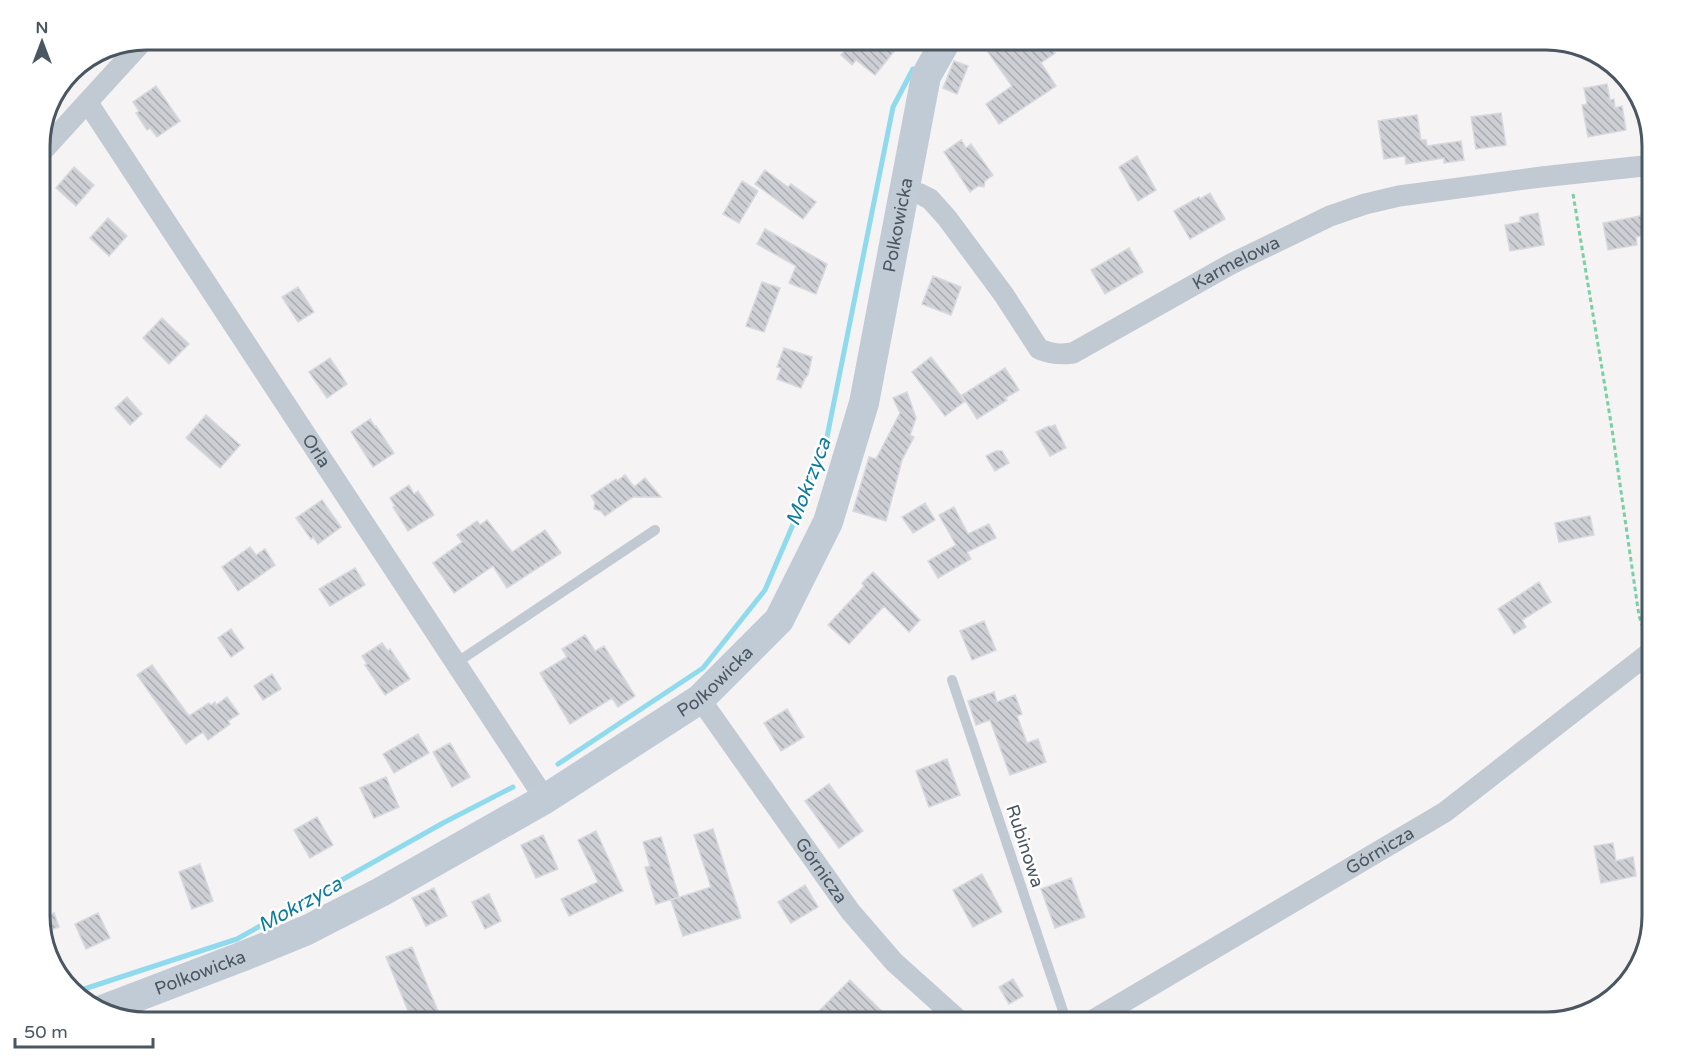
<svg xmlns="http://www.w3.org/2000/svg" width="1692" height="1062" font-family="'Varela Round',sans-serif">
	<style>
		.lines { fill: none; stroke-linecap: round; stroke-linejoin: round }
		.stream { stroke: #90daee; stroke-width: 5 }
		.building { fill: url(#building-back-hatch); stroke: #d7d9de; stroke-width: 1.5 }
		.path { stroke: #7ad0a6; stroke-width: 3; stroke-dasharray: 4.5 3; stroke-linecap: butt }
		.lane { stroke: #c1cad2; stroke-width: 10 }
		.street { stroke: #c1cad2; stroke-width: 21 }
		.secondary { stroke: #c1cbd6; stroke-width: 30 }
		.labels { text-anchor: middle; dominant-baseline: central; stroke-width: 5; stroke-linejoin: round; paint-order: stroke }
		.street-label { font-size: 18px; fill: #4a5661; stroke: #fff }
		.water-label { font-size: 20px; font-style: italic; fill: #0c7c9b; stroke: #fff }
		.rim { fill: none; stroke: #4a5661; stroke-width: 3 }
	</style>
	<defs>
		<pattern id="building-back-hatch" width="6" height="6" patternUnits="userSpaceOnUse" patternTransform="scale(1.5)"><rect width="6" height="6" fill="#cdcfd5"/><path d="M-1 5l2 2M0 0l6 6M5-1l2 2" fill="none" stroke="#a8abb0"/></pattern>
	</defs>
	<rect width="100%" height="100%" fill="#f5f3f3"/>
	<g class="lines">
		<path class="stream" d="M558 764 703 668 765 590 824 452 893 107 913 69
			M75 992 237 939 443 823 513 787"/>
	</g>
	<path class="building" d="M833 39H904L875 75 856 60 852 65 841 55 846 49Z
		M997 39H1045L1055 53 1041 63 1056 86 999 124 986 104 1012 86 985 48Z
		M954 61 968 66 957 94 943 88Z
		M1607 84 1610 100 1614 99 1615 108 1622 106 1626 130 1588 137 1582 105 1587 104 1584 88Z
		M156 86 180 121 157 137 150 128 147 130 136 113 139 111 133 102Z
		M1501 113 1506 145 1476 149 1471 117Z
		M1417 115 1421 140H1426L1427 146 1461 141 1464 160 1444 163V158L1406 164 1405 156 1384 159 1378 121Z
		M961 140 966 148 971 144 993 175 985 181 984 187 978 186 970 192 944 152Z
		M1137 156 1156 190 1138 201 1119 167Z
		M74 167 94 185 76 206 56 188Z
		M765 170 788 187 791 184 816 202 803 219 755 184Z
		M742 181 758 191 739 223 723 214Z
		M1210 193 1225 219 1190 239 1174 211 1199 197 1200 199Z
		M1538 213 1544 245 1510 251 1505 225 1520 222V217Z
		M1641 216 1644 235 1636 237 1637 245 1608 250 1603 223Z
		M108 218 127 236 109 256 90 238Z
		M765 229 827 264 816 294 789 283 796 266 757 244Z
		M1129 248 1143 272 1105 294 1091 270Z
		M933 276 961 287 951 315 922 304Z
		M762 282 780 288 764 332 746 326Z
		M298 287 314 312 298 322 282 297Z
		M162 318 189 344 169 364 143 338Z
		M784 348 812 357 808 375 805 378 801 388 777 379 781 368 777 367Z
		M931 357 965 401 945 416 912 372Z
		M330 358 347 384 327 398 309 372Z
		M1005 368 1019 390 1005 398 1007 400 977 419 962 395Z
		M907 392 916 418 910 435 914 437 902 460 886 521 853 511 869 457 876 459 900 413 893 398Z
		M127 397 142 414 130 425 115 408Z
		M206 415 240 445 220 468 186 438Z
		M370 419 375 427 376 426 394 453 373 467 351 432Z
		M1055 425 1066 448 1050 456 1036 432 1049 426 1050 427Z
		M996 451H1002L1009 463 995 471 986 456Z
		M625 475 634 487 645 478 661 497H633L605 516 601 511 594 509 595 502 591 496 616 479 617 481Z
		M409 485 414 494 418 491 434 515 408 531 393 507 395 506 390 498Z
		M322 500 341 527 318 544 313 537 311 539 296 518Z
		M925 503 935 520 913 533 902 517Z
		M954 507 968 534 989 524 996 538 967 552 971 559 938 578 928 561 956 545 939 515Z
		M1590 516 1594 535 1559 542 1555 523Z
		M487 520 512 552 545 530 561 553 507 588 493 566 454 593 433 563 462 542 457 535 477 521 480 525Z
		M250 547 256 555 265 549 275 565 238 591 222 567Z
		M355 568 365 585 330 606 319 589Z
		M873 572 920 620 909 632 884 606 849 644 828 625 864 586 862 583Z
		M1539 582 1551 602 1522 620 1526 627 1514 634 1498 609Z
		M984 621 996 650 972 660 960 631Z
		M231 629 244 648 231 657 218 638Z
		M585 635 595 651 604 646 635 696 618 707 612 698 570 724 540 673 567 657 562 649Z
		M382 643 388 651 390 649 410 679 385 695 365 665 367 664 362 656Z
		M152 665 189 716 209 703 211 705 215 702 216 705 227 697 239 714 228 721 230 724 208 740 203 732 186 744 137 675Z
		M272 674 281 689 263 700 254 686Z
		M994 692 997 702 1015 695 1022 714 1017 716 1027 743 1038 739 1046 762 1010 775 990 720 976 725 968 701Z
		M787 709 804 737 781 751 764 723Z
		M418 734 429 753 394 773 383 754Z
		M450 743 470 777 452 787 433 752Z
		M947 759 960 795 929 807 916 771Z
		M386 777 399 807 374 818 360 788Z
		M829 784 863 831 839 848 805 801Z
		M317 817 333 845 310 858 294 830Z
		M713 829 741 918 683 936 671 900 711 887 694 835Z
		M596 831 623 891 569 916 561 899 598 882 578 840Z
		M543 835 558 869 536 878 521 845Z
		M661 837 679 897 656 904 645 867 650 866 643 842Z
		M1613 843 1616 861 1633 857 1636 876 1601 883 1594 846Z
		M200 864 213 901 192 909 179 872Z
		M982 874 1002 912 973 927 953 890Z
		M1071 878 1085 917 1055 928 1041 889Z
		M805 885 818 907 791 923 778 902Z
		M434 888 447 916 426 926 412 898Z
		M489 894 501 921 485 929 472 902Z
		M54 913 59 927 42 933 39 918Z
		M98 913 110 938 86 949 75 924Z
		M412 947 425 980 443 1023H413L386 957Z
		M1013 979 1023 996 1009 1004 999 987Z
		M850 980 894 1023H827L817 1013Z"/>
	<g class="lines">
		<path class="path" d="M1573 194 1612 429 1639 616 1645 634"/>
		<path class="lane" d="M456 663 655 530
			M952 680 1067 1023"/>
		<g class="street">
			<path id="s1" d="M88 103 545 799"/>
			<path d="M39 155 145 39"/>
			<path id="s2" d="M904 192 920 194 930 199 947 218 1004 295 1039 349C1051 354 1060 355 1073 353L1231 264 1330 216 1365 204 1399 196 1541 177 1653 165"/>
			<path id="s3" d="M700 699 850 911 894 962 962 1023"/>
			<path id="s4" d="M1088 1023 1445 812 1653 650"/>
		</g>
		<path class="secondary" id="s5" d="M102 1010 241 957 307 930 381 892 545 799 700 699 779 620 828 522 864 403 926 76 947 39"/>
	</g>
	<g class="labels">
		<g class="street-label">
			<text stroke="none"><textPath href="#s5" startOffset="1203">Polkowicka</textPath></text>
			<text stroke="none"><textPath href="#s2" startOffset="434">Karmelowa</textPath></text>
			<text stroke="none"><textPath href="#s1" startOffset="416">Orla</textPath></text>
			<text stroke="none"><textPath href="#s5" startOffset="699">Polkowicka</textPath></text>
			<text transform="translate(1025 846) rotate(72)">Rubinowa</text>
			<text stroke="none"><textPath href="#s4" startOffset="339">Górnicza</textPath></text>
			<text stroke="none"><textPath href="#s3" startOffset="210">Górnicza</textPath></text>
			<text stroke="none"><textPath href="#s5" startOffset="105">Polkowicka</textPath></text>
		</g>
		<g class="water-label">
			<text transform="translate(809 482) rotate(-69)">Mokrzyca</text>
			<text transform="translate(300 905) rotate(-29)">Mokrzyca</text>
		</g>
	</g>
	<path d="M0 0H1692V1062H0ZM146 50H1546A96 96 0 0 1 1642 146V916A96 96 0 0 1 1546 1012H146A96 96 0 0 1 50 916V146A96 96 0 0 1 146 50Z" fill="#fff" fill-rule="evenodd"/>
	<path class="rim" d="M146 50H1546A96 96 0 0 1 1642 146V916A96 96 0 0 1 1546 1012H146A96 96 0 0 1 50 916V146A96 96 0 0 1 146 50Z"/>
	<g transform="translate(42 42)" stroke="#ffffff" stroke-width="4.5" paint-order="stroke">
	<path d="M0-4.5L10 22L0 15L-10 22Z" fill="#4a5661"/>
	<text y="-9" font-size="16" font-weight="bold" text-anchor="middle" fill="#4a5661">N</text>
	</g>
	<path d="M15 1038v9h138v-9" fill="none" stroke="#4a5661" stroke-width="3"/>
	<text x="24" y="1038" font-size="18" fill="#4a5661" stroke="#ffffff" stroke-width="4.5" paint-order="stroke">50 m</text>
</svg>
